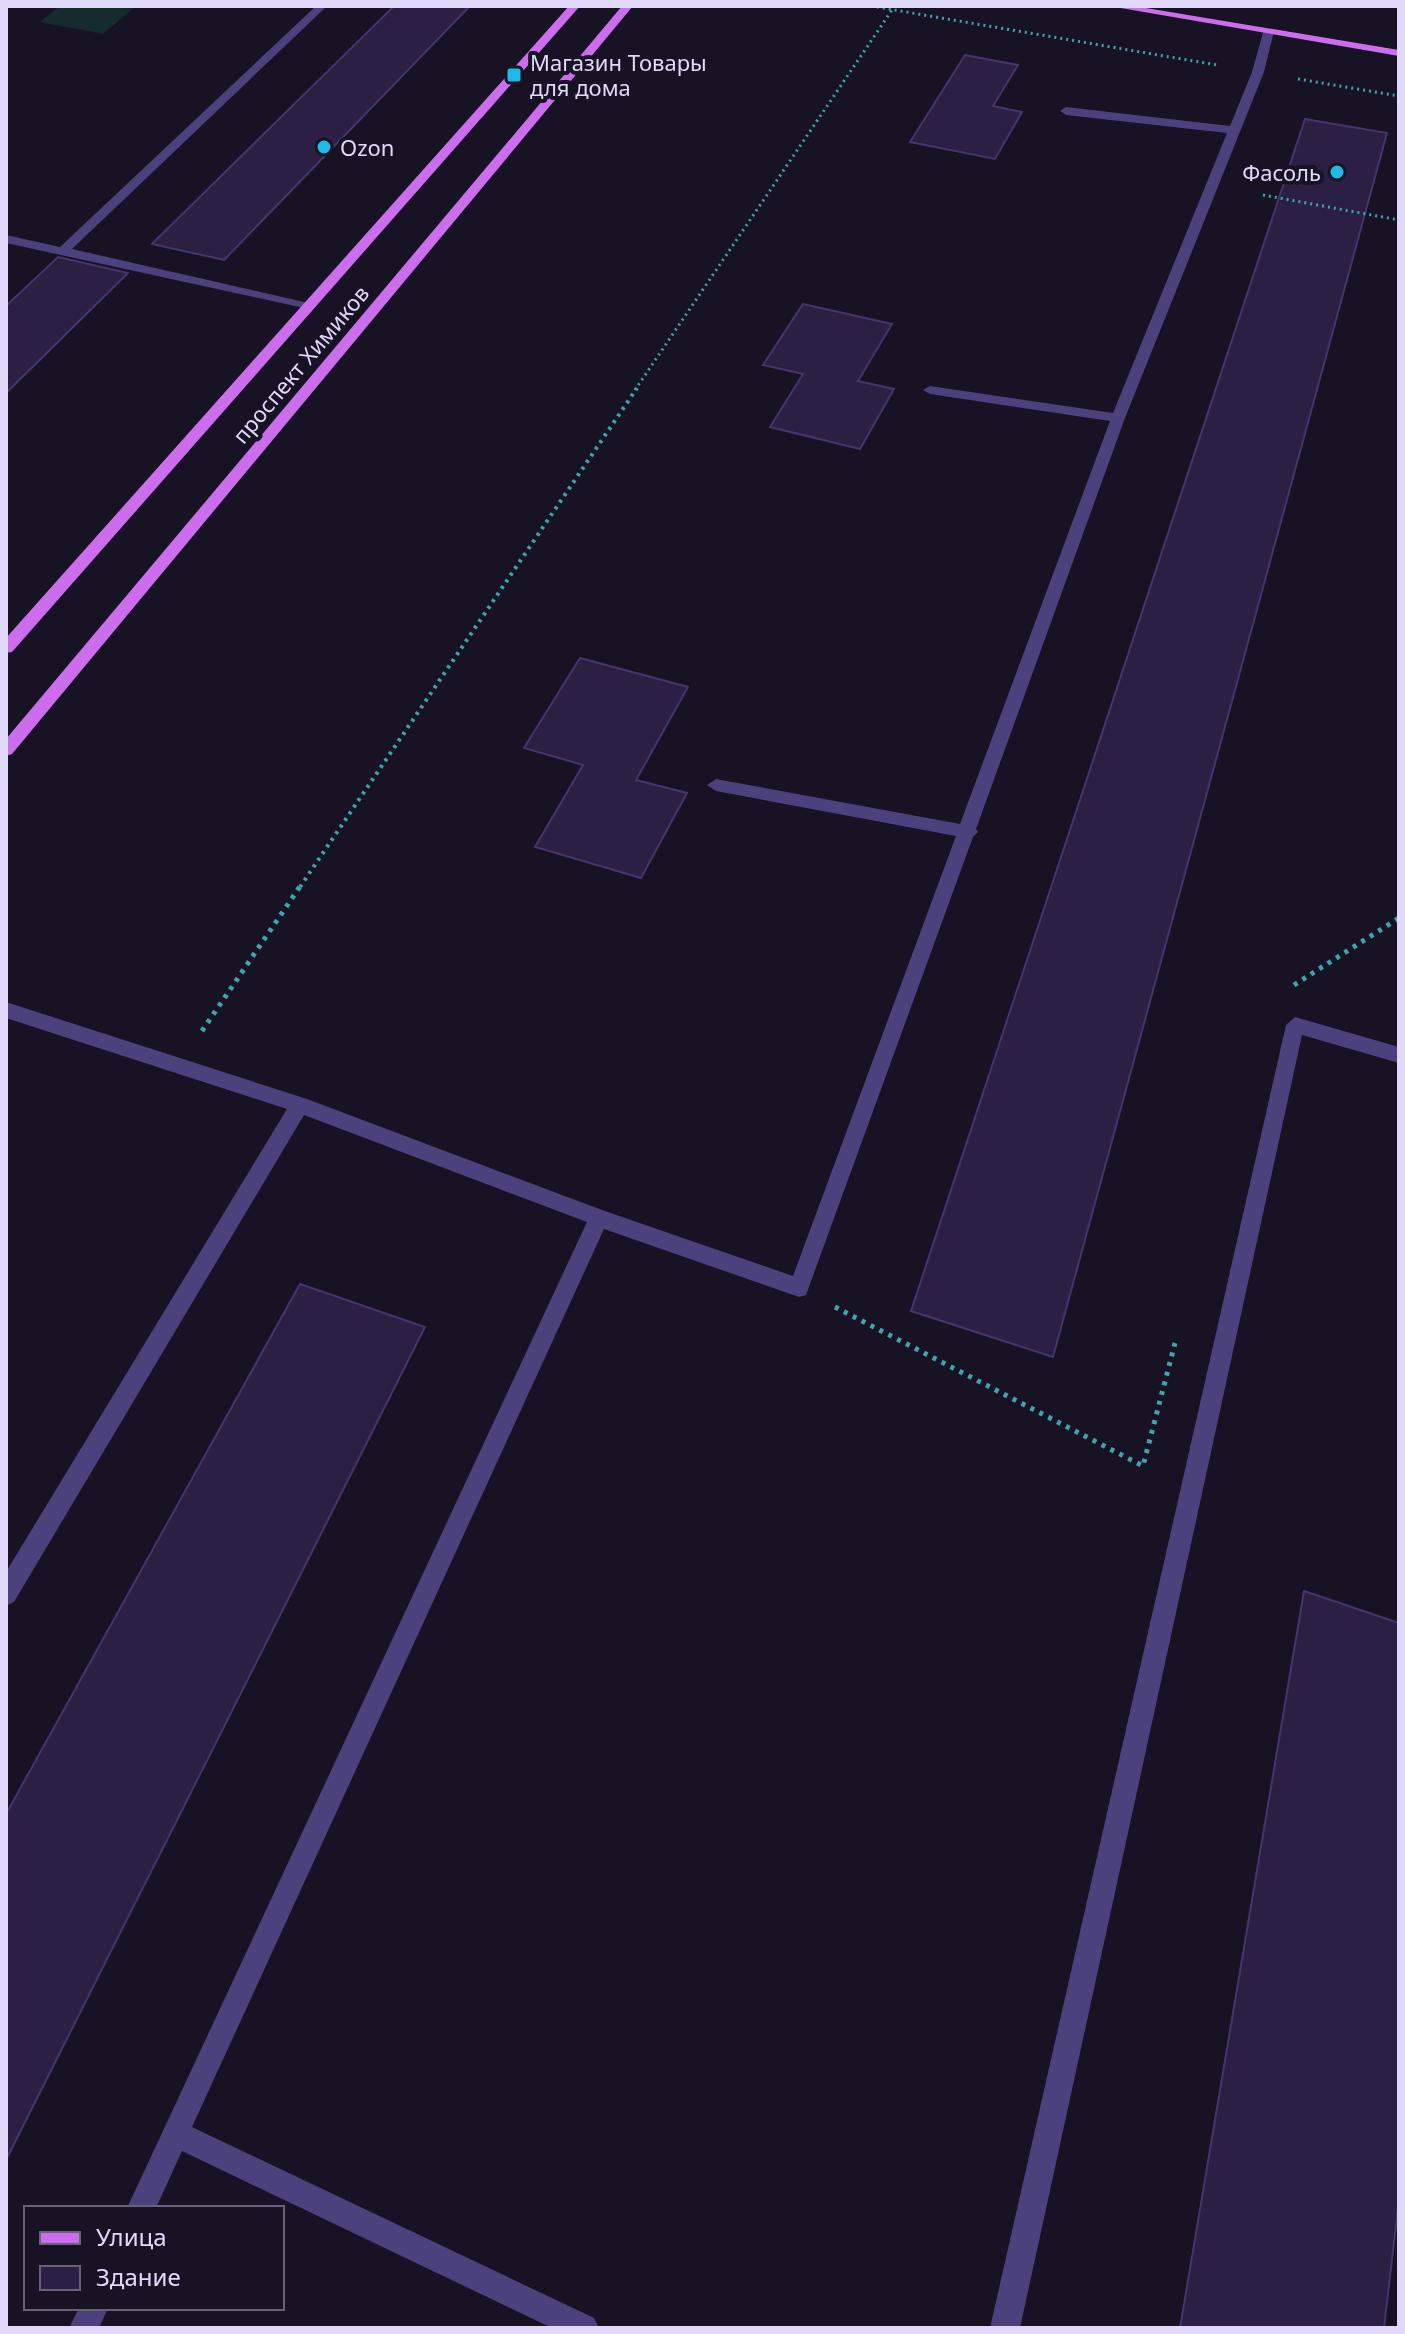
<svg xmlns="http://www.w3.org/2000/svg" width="1405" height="2334" font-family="'Noto Sans',sans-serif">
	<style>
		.green { fill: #152b2d }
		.building { fill: #2b2043; stroke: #45356c; stroke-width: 2 }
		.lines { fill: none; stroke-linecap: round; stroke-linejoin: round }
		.path-far2 { stroke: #3ea5aa; stroke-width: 3; stroke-dasharray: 2 4; stroke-linecap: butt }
		.path-far1 { stroke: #3ea5aa; stroke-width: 4; stroke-dasharray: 3 5; stroke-linecap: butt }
		.path { stroke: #3ea5aa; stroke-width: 5; stroke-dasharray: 4 6; stroke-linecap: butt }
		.minor { fill: #4b427d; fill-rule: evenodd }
		.major { fill: #cb6ded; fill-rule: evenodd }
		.poi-dot { fill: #1cbae4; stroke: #171224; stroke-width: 3 }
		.labels { text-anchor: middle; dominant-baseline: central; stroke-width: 8; stroke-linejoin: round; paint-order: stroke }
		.far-poi-label { font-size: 22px; fill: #e0d9fa; stroke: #171224; text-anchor: start }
		.far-street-label { font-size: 22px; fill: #e0d9fa; stroke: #171224 }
	</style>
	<rect width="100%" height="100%" fill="#171224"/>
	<path class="green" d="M60 6H130L135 7 103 34 40 22Z"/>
	<path class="building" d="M394 6H470L224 260 152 244Z
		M965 55 1018 65 993 106 1022 112 995 159 910 142Z
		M1305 119 1387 133 1053 1357 911 1311Z
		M58 257 128 273 6 393V306Z
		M803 304 892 324 858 381 894 389 860 449 770 427 803 374 763 365Z
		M580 658 688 687 636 780 687 793 641 878 535 847 583 765 524 748Z
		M300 1284 425 1327 6 2160V1814Z
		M1304 1591 1399 1623V2199L1384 2328H1180Z"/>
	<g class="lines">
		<path class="path-far2" d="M871 6 1217 65
			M1298 79 1399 96
			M1263 195 1399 220
			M635 390 892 10"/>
		<path class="path-far1" d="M300 887 637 388"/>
		<path class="path" d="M1294 985 1399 918
			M202 1031 301 885
			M835 1307 1143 1466 1175 1343"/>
		<path class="minor" d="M316 6H327L72 249 313 304V310L6 243V235L60 247Z
			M1264 29 1274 31 1264 72 1125 418 976 829 978 832 973 837 806 1295 799 1297 604 1229 192 2127 594 2318 599 2328H552L182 2151 156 2208H127L587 1222 304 1115 14 1602 6 1606V1572L287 1109 6 1018V1002L307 1099 602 1210 793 1276 956 836 716 791 707 785 716 779 960 824 1110 421 930 394 923 390 930 386 1113 413 1227 133 1066 115 1060 111 1066 107 1230 126 1252 72Z
			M1295 1017 1399 1047V1063L1302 1035 1020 2328H990L1286 1025Z
			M79 2308H108L99 2328H69Z"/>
		<path class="major" d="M569 6H580L12 652 6 653V638Z
			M622 6H633L12 754 6 756V739Z
			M1109 6H1134L1399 50V56Z"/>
	</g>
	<g class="poi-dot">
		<rect x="506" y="67" width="16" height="16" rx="4"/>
		<circle cx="324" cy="147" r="8"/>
		<circle cx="1337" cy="172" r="8"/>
	</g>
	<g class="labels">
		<g class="far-poi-label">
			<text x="530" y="62">Магазин Товары<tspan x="530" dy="25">для дома</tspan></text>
			<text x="340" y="147">Ozon</text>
			<text x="1321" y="172" text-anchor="end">Фасоль</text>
		</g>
		<g class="far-street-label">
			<text transform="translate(300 364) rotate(-50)">проспект Химиков</text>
		</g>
	</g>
	<rect width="1405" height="2334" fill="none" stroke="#e0d9fa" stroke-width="16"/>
	<rect x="24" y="2206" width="260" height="104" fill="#171224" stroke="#67627a" stroke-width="2"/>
	<rect x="40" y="2232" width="40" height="12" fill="#cb6ded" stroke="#67627a" stroke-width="2"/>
	<text x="96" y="2246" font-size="24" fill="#e0d9fa">Улица</text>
	<rect x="40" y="2266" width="40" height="24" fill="#2b2043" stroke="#67627a" stroke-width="2"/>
	<text x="96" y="2286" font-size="24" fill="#e0d9fa">Здание</text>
</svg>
